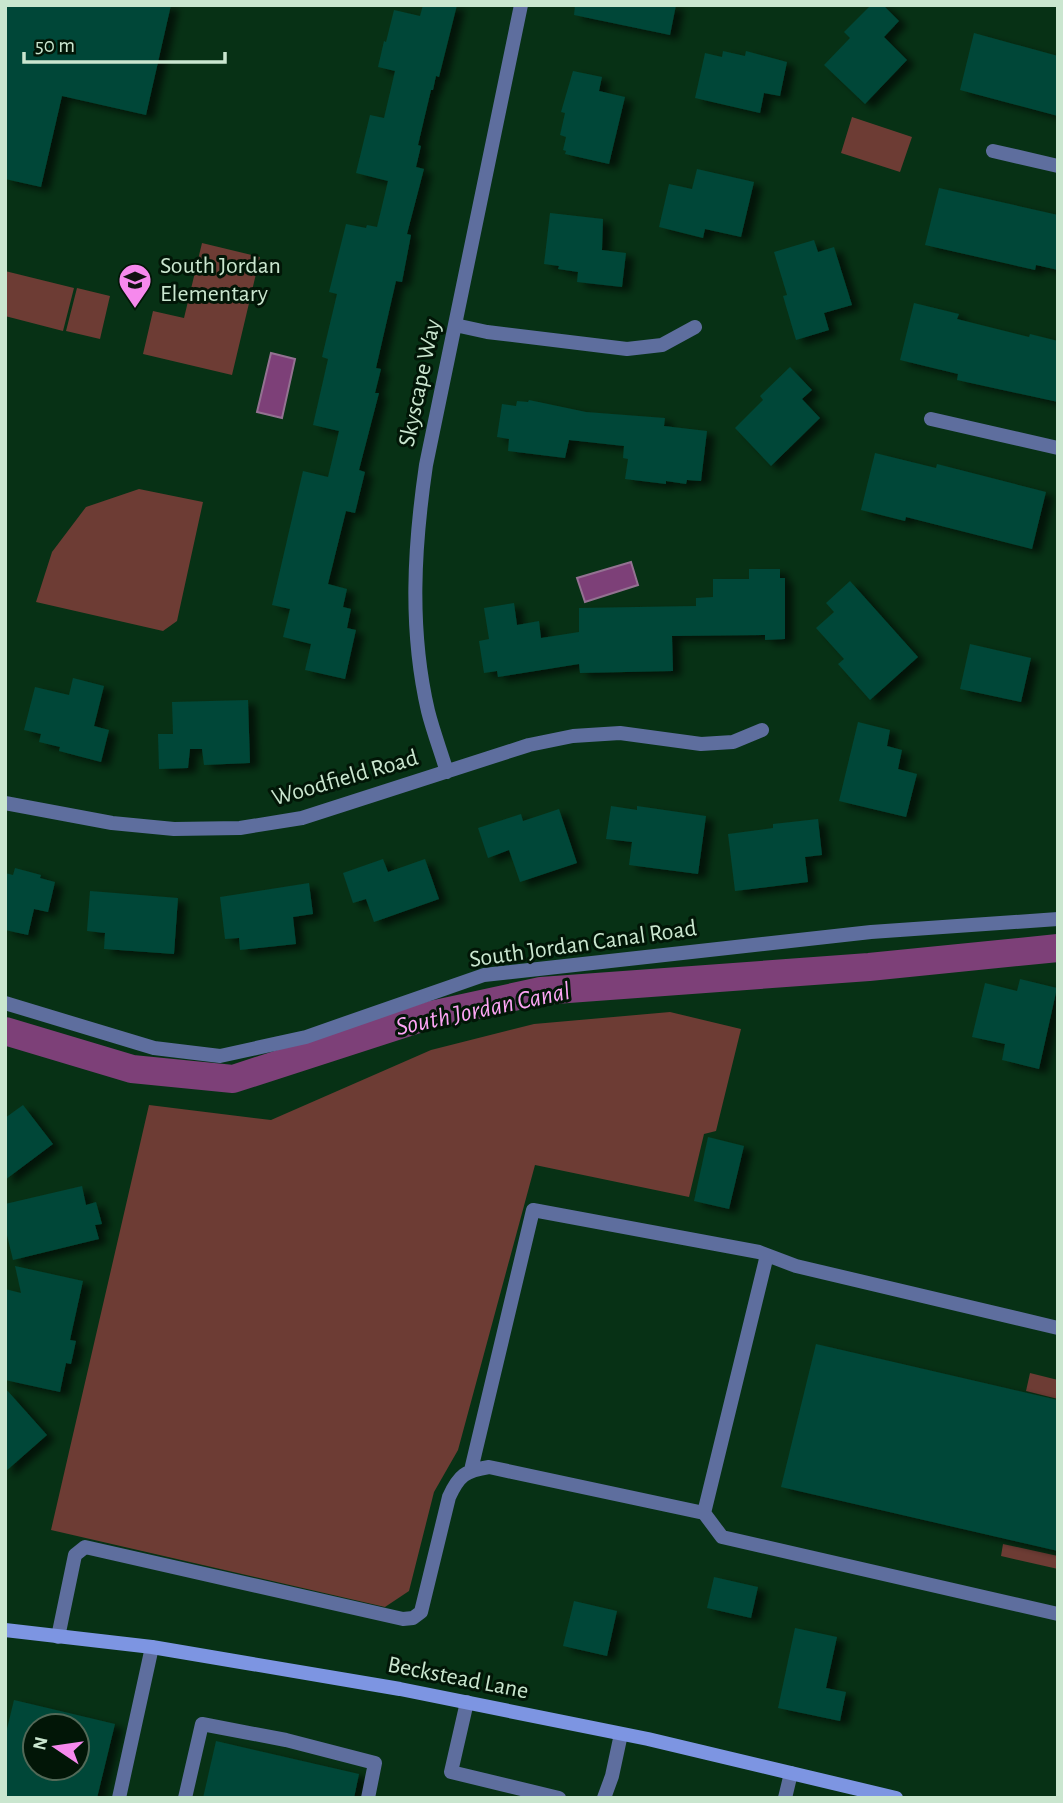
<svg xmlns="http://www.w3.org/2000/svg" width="1063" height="1803" font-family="'Alegreya Sans',sans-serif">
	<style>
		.green { fill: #6d3c34 }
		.water { fill: #7d4078; stroke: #947292; stroke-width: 2 }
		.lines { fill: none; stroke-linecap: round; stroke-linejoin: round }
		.canal { stroke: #7d4078; stroke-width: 28 }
		.building { fill: #054737; fill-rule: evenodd; filter: url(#shadow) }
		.lane { stroke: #5e6e9e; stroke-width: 14 }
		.street { stroke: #5e6e9e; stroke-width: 14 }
		.secondary { stroke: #7d95e2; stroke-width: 14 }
		.labels { text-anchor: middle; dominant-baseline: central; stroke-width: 6; stroke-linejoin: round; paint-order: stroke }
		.poi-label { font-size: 24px; fill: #cae6cf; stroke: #021607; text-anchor: start }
		.street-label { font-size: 24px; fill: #cae6cf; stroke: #021607 }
		.water-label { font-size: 26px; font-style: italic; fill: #fda5f5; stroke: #021607 }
	</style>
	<defs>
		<filter id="shadow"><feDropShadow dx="8" dy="4.5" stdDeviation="3.5" flood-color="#0009"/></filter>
	</defs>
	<rect width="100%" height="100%" fill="#073115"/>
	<path class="green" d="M852 117 912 137 900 172 841 153Z
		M202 243 260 257 232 375 143 354 153 311 184 318Z
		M5 271 74 288 63 331 5 316Z
		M77 288 110 296 100 339 66 331Z
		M139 489 203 502 177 621 163 631 36 602 52 552 86 507Z
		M670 1012 741 1029 716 1131 704 1134 689 1197 535 1165 458 1450 434 1492 409 1591 385 1607 51 1530 149 1105 271 1120 431 1050 534 1024Z
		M1030 1373 1058 1380V1399L1026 1391Z
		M1003 1544 1058 1556V1569L1001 1556Z"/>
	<path class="water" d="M271 353 295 359 282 418 257 412Z
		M631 562 638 585 585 602 577 578Z"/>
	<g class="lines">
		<path class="canal" d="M5 1031 132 1069 233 1079 431 1015 541 991 869 967 1058 948"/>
	</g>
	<path class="building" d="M5 5H171L146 115 62 96 41 187 5 179Z
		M423 5H457L439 77 436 76 433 90H431L418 145 421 146 416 167 424 169 407 234 411 235 402 282 396 281 376 368 381 369 375 393H379L359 470 365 472 355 513 346 511 328 584 347 589 343 607 351 609 347 628 356 630 345 679 305 670 311 644 283 637 290 609 272 605 303 471 328 477 339 431 313 425 328 359 322 357 337 294 329 292 346 224 366 228 367 225 377 227 388 181 356 173 370 115 384 118 395 71 378 67 384 41 386 42 394 10 420 16Z
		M575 5H676L670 35 574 15Z
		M871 5H883L899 21 884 37 907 60 865 104 824 65 850 38 844 32Z
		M974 33 1058 56V116L960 90Z
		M723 51 745 56 746 51 787 62 780 96 764 93 760 113 695 98 705 53 722 57Z
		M573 71 602 77 599 91 625 97 609 164 565 154 566 151 563 150 566 137 560 135 565 113 561 112Z
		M697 169 754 182 741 237 705 229 703 238 659 227 669 184 692 189Z
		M939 188 1058 215V270L1036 265 1035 270 925 245Z
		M550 213 603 219 602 250 626 253 622 287 577 282 578 272 558 269 559 266 544 264Z
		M814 240 818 252 834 247 852 305 824 313 829 330 796 340 783 296 787 295 774 252Z
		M914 303 959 314 957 319 1029 337 1030 334 1058 341V402L957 380 958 374 900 360Z
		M790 367 812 390 802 399 820 418 771 466 735 428 763 400 760 396Z
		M529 400 586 412 665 418 664 426 707 431 701 481 687 480 686 484 666 481V484L625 479 628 459 623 458 624 446 569 440 565 458 508 451 509 439 497 437 502 404 516 406 517 401 528 402Z
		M875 453 936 468 937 464 1046 492 1032 549 906 517 905 521 861 510Z
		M749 569H780V578H785V639L765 640V635L672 636 673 671 580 673 579 664 498 677 497 671 484 673 479 641 489 639 484 608 514 603 517 625 539 621 541 638 579 632V608L696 606V598L713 597V579H749Z
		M850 581 918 657 870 700 838 664 844 659 816 628 834 612 826 603Z
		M970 644 1031 658 1021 702 960 689Z
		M73 678 104 686 94 726 109 730 101 762 59 751 60 747 39 742 41 734 24 730 35 687 69 695Z
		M248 700 250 763 204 765 202 749H190L188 768 159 769 158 734H173L172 702Z
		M858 722 890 730 887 746 902 750 898 769 917 774 906 817 839 801Z
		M611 806 637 810V806L706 816 698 874 629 865 632 842 606 839Z
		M559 809 577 863 520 882 509 850 488 858 478 828 521 814 523 821Z
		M818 819 822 855 805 857 808 882 735 891 728 834 773 828V824Z
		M383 859 388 872 425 859 439 899 374 922 366 899 353 903 343 873Z
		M15 868 41 875 40 878 55 882 48 912 34 909 28 935 5 930V873L13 875Z
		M309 883 313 914 293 917 296 944 240 950 239 938 225 939 220 897Z
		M90 891 178 898 174 954 104 949 105 933 87 931Z
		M1020 979 1057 988 1039 1069 1002 1060 1005 1044 972 1037 985 983 1017 991Z
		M23 1105 53 1144 5 1180V1118Z
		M708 1137 744 1146 729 1209 694 1201Z
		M82 1186 86 1205 96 1202 102 1224 95 1225 99 1239 13 1260 5 1227V1204Z
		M15 1266 83 1281 70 1340 76 1341 71 1364 66 1363 60 1392 5 1380V1289L21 1293Z
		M816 1344 1058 1400V1551L781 1487Z
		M5 1388 47 1435 5 1472Z
		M714 1577 758 1587 751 1618 707 1608Z
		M574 1601 617 1611 607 1656 563 1646Z
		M795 1628 837 1637 826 1688 846 1692 840 1721 778 1708Z
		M14 1700 115 1724 97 1798H5V1737ZM35 1726H77V1768H35Z
		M216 1741 359 1774 354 1798H203Z"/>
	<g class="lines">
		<path class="lane" d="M5 1003 154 1048 220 1056 306 1037 484 975 871 932 1058 919
			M471 1470 533 1210 759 1252 796 1266 1058 1328
			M704 1513 767 1255
			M58 1637 75 1555 85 1547 403 1619 413 1618 421 1612 449 1497C459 1475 465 1471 489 1467L704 1513 722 1537 1058 1614
			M467 1702 451 1772 559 1798
			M119 1798 152 1647
			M185 1798 202 1724 286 1740 375 1763 368 1798
			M604 1798 612 1776 621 1734
			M785 1798 791 1773"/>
		<path class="street" d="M993 151 1058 166
			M455 325 487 332 627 349 662 345 695 327
			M931 419 1058 448
			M447 772C441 752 433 731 428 711 409 629 414 547 426 465L521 5
			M5 803 112 823 174 829 240 828 302 818 529 745 573 736 620 733 701 744 733 742 762 730"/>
		<path class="secondary" d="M5 1630 152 1647 400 1689 648 1739 896 1798"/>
	</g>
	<defs>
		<symbol id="school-pin" viewBox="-11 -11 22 30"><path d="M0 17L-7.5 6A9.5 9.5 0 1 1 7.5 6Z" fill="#f689ed" stroke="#021607"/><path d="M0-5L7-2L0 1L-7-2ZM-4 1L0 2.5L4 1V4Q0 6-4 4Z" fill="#111"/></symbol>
	</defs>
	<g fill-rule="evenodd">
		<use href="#school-pin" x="116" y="261" width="38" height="52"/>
	</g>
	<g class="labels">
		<g class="poi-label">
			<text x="160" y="266">South Jordan<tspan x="160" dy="28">Elementary</tspan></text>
		</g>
		<g class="street-label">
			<text transform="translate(420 383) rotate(-78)">Skyscape Way</text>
			<text transform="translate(345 778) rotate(-16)">Woodfield Road</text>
			<text transform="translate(583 944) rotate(-8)">South Jordan Canal Road</text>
			<text transform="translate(458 1678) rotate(11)">Beckstead Lane</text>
		</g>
		<g class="water-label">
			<text transform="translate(483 1009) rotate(-12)">South Jordan Canal</text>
		</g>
	</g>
	<rect width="1063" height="1803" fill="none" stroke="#cae6cf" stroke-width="14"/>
	<g transform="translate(56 1747) rotate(283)"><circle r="33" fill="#021607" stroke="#526957" stroke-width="2"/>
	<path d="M0-5L12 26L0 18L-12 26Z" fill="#f689ed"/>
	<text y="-10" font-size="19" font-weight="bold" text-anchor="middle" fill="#cae6cf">N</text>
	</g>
	<path d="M24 52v10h201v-10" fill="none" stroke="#cae6cf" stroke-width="3.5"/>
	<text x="35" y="52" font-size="21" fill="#cae6cf" stroke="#021607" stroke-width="5" paint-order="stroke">50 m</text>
</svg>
